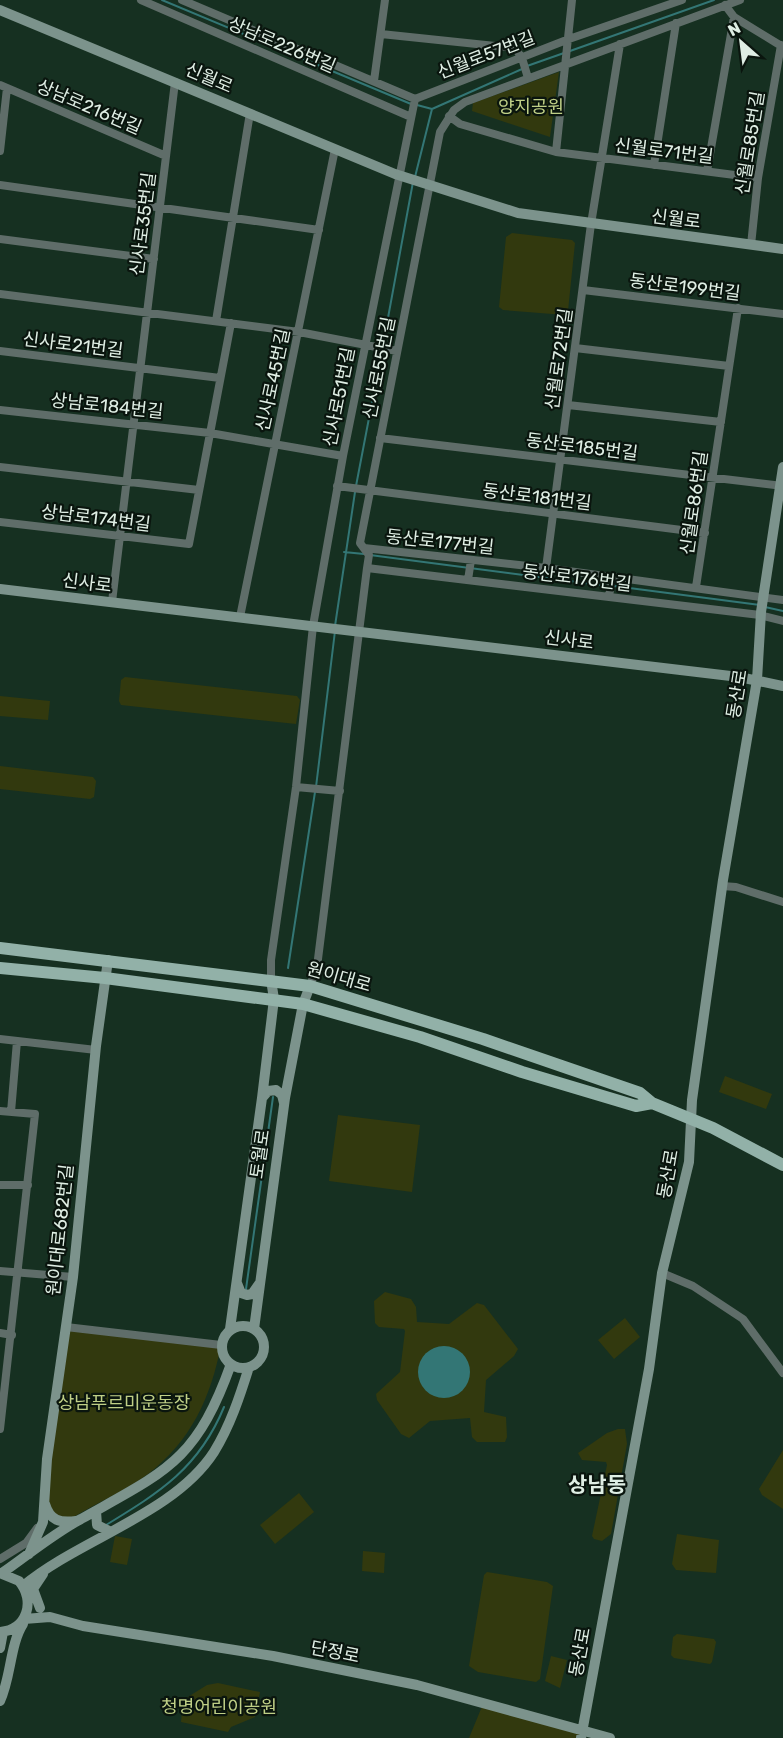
<svg xmlns="http://www.w3.org/2000/svg" width="783" height="1738" font-family="Rubik,'Noto Sans KR',sans-serif">
	<style>
		.green { fill: #32390e }
		.water { fill: #337675 }
		.lines { fill: none; stroke-linecap: round; stroke-linejoin: round }
		.stream { stroke: #337675; stroke-width: 2 }
		.street { stroke: #5f6d69; stroke-width: 8 }
		.secondary { stroke: #7c938c; stroke-width: 10 }
		.primary { stroke: #92b1a8; stroke-width: 12 }
		.labels { text-anchor: middle; dominant-baseline: central; stroke-width: 4.5; stroke-linejoin: round; paint-order: stroke }
		.street-label { font-size: 18px; fill: #dfeee4; stroke: #0a150e }
		.park-label { font-size: 18px; fill: #bfcf86; stroke: #0a150e }
		.quarter-label { font-size: 21px; font-weight: bold; fill: #dfeee4; stroke: #0a150e }
	</style>
	<rect width="100%" height="100%" fill="#163021"/>
	<path class="green" d="M559 72 550 137 472 111 473 103Z
		M512 233 572 240 575 243 568 311 565 315 503 310 499 307 506 237Z
		M125 677 297 696 300 700 296 724 121 705 119 701 121 680Z
		M0 696 50 701 48 720 0 716Z
		M0 766 93 777 96 781 94 797 90 799 0 789Z
		M725 1076 772 1094 766 1109 719 1092Z
		M338 1115 420 1125 412 1192 329 1181Z
		M385 1292 411 1299 416 1307 417 1322 449 1324 477 1303 484 1305 518 1349 514 1356 486 1380 484 1412 506 1417 507 1437 505 1442H477L472 1437 470 1418 430 1421 409 1438 401 1434 377 1400 376 1394 400 1372 405 1331 404 1329 379 1327 375 1323 374 1301Z
		M625 1318 640 1337 614 1359 598 1340Z
		M66 1327 221 1345C211 1397 191 1441 148 1474 125 1491 96 1503 72 1518L60 1519 46 1505Z
		M618 1429H625L627 1444 611 1534 602 1541 594 1539 592 1536 607 1465 606 1462 582 1460 578 1453 607 1433Z
		M783 1450V1509L762 1495 759 1489Z
		M299 1493 314 1512 275 1544 260 1525Z
		M677 1534 719 1540 716 1573 676 1570 672 1564Z
		M115 1536 132 1539 127 1565 110 1562Z
		M363 1551 385 1553 384 1573 362 1571Z
		M487 1572 547 1582 553 1586 540 1679 536 1682 478 1672 469 1666 484 1575Z
		M677 1634 714 1639 716 1642 712 1662 710 1664 674 1658 671 1655 673 1637Z
		M551 1656 567 1660 560 1688 545 1681Z
		M218 1683 260 1692 255 1717 231 1727 228 1732 181 1722 183 1700 207 1685Z
		M483 1704 582 1732 581 1738H469Z"/>
	<path class="water" d="M418 1372a26 26 0 1 1 52 0a26 26 0 1 1-52 0Z"/>
	<g class="lines">
		<path class="stream" d="M162 0 411 104
			M570 51 714 0
			M527 66 564 53
			M417 105 432 109
			M415 177 432 109 522 69
			M383 345 413 182
			M356 486 382 350
			M344 552 364 554
			M370 555 608 586
			M614 586 760 605
			M765 607 783 611
			M335 626 355 492
			M316 787 335 631
			M288 968 315 792
			M246 1289 273 1097
			M106 1525C160 1492 199 1468 224 1407"/>
		<path class="street" d="M141 0 411 117
			M182 0 415 99
			M725 5 734 17 783 47
			M381 34 515 48 522 58 528 78
			M374 81 385 0
			M0 85 166 156
			M449 116 460 124 556 152 758 178
			M0 151 7 88
			M556 152 572 0
			M654 165 676 23
			M707 171 734 17
			M0 185 319 230
			M0 239 154 259
			M751 245 758 178 781 45
			M583 290 783 314
			M0 294 299 332 397 351
			M216 321 250 113
			M575 348 729 366
			M0 351 220 378
			M568 405 721 422
			M0 410 210 433 343 456
			M380 438 783 486
			M0 467 199 490
			M337 486 705 533
			M0 522 189 544 231 323
			M364 548 546 568 783 600
			M367 568 760 615 783 621
			M546 568 591 224 620 44
			M468 580 471 560
			M696 587 738 308
			M609 597 612 577
			M112 602 175 82
			M240 617 335 149
			M296 787 340 791
			M722 886 736 887 783 902
			M271 980V960L296 787 313 626 343 456 415 99 569 39 682 0
			M310 986 317 967 367 568 369 555 360 543 440 132 454 110 465 102 740 0
			M0 1039 96 1050
			M0 1111 35 1114 0 1429
			M11 1112 17 1041
			M0 1185H28
			M0 1271 73 1277
			M662 1273 693 1286 743 1319 783 1373
			M66 1327 221 1345
			M0 1333 12 1335
			M0 1559 26 1543 37 1528"/>
		<path class="secondary" d="M0 10 395 174 518 213 783 249
			M0 589 739 677 783 686
			M262 1098 268 1091 276 1090 282 1095 284 1103
			M237 1283 241 1293 247 1295 252 1294 259 1284
			M222 1347a21 21 0 1 1 42 0a21 21 0 1 1-42 0Z
			M230 1329 262 1098 274 999 271 980
			M254 1329 285 1098 303 1004 310 986
			M45 1504C50 1521 60 1523 76 1521
			M96 1511 97 1525 111 1532
			M29 1554 43 1522 47 1459 73 1277 96 1046 108 960
			M0 1573 19 1581C36 1601 27 1630 0 1632
			M2 1573C28 1555 53 1534 81 1519 166 1471 196 1462 231 1364
			M23 1586C79 1539 174 1514 214 1452 230 1426 240 1396 249 1367
			M40 1608 33 1589 43 1574
			M24 1619 50 1617 83 1626 273 1656 417 1685 610 1738
			M0 1648 3 1632
			M0 1701C11 1678 10 1644 23 1624
			M581 1738 649 1369 662 1273 689 1162 692 1100 723 880 757 680 761 612 783 467"/>
		<path class="primary" d="M0 948 310 986 483 1039 640 1093 652 1103 713 1128 783 1165
			M0 968 105 978 303 1004 420 1037 522 1072 636 1106 652 1103"/>
	</g>
	<g class="labels">
		<g class="street-label">
			<text transform="translate(282 45) rotate(23)">상남로226번길</text>
			<text transform="translate(486 55) rotate(-21)">신월로57번길</text>
			<text transform="translate(209 78) rotate(23)">신월로</text>
			<text transform="translate(89 107) rotate(23)">상남로216번길</text>
			<text transform="translate(750 143) rotate(-81)">신월로85번길</text>
			<text transform="translate(664 151) rotate(7)">신월로71번길</text>
			<text transform="translate(676 219) rotate(7)">신월로</text>
			<text transform="translate(143 224) rotate(-83)">신사로35번길</text>
			<text transform="translate(685 287) rotate(7)">동산로199번길</text>
			<text transform="translate(73 345) rotate(7)">신사로21번길</text>
			<text transform="translate(559 359) rotate(-82)">신월로72번길</text>
			<text transform="translate(379 368) rotate(-79)">신사로55번길</text>
			<text transform="translate(273 380) rotate(-78)">신사로45번길</text>
			<text transform="translate(339 397) rotate(-79)">신사로51번길</text>
			<text transform="translate(107 406) rotate(6)">상남로184번길</text>
			<text transform="translate(582 447) rotate(7)">동산로185번길</text>
			<text transform="translate(537 497) rotate(7)">동산로181번길</text>
			<text transform="translate(694 503) rotate(-82)">신월로86번길</text>
			<text transform="translate(96 518) rotate(7)">상남로174번길</text>
			<text transform="translate(440 542) rotate(6)">동산로177번길</text>
			<text transform="translate(577 578) rotate(7)">동산로176번길</text>
			<text transform="translate(87 583) rotate(7)">신사로</text>
			<text transform="translate(569 640) rotate(7)">신사로</text>
			<text transform="translate(737 694) rotate(-81)">동산로</text>
			<text transform="translate(339 977) rotate(16)">원이대로</text>
			<text transform="translate(260 1154) rotate(-82)">토월로</text>
			<text transform="translate(668 1174) rotate(-80)">동산로</text>
			<text transform="translate(60 1230) rotate(-84)">원이대로682번길</text>
			<text transform="translate(335 1652) rotate(11)">단정로</text>
			<text transform="translate(580 1652) rotate(-80)">동산로</text>
		</g>
		<g class="park-label">
			<text x="531" y="107">양지공원</text>
			<text x="124" y="1403">상남푸르미운동장</text>
			<text x="219" y="1707">청명어린이공원</text>
		</g>
		<g class="quarter-label">
			<text x="597" y="1484">상남동</text>
		</g>
	</g>
	<g transform="translate(741 42) rotate(332)" stroke="#0a150e" stroke-width="4.5" paint-order="stroke">
	<path d="M0-4.5L10 22L0 15L-10 22Z" fill="#dfeee4"/>
	<text y="-9" font-size="16" font-weight="bold" text-anchor="middle" fill="#dfeee4">N</text>
	</g>
</svg>
